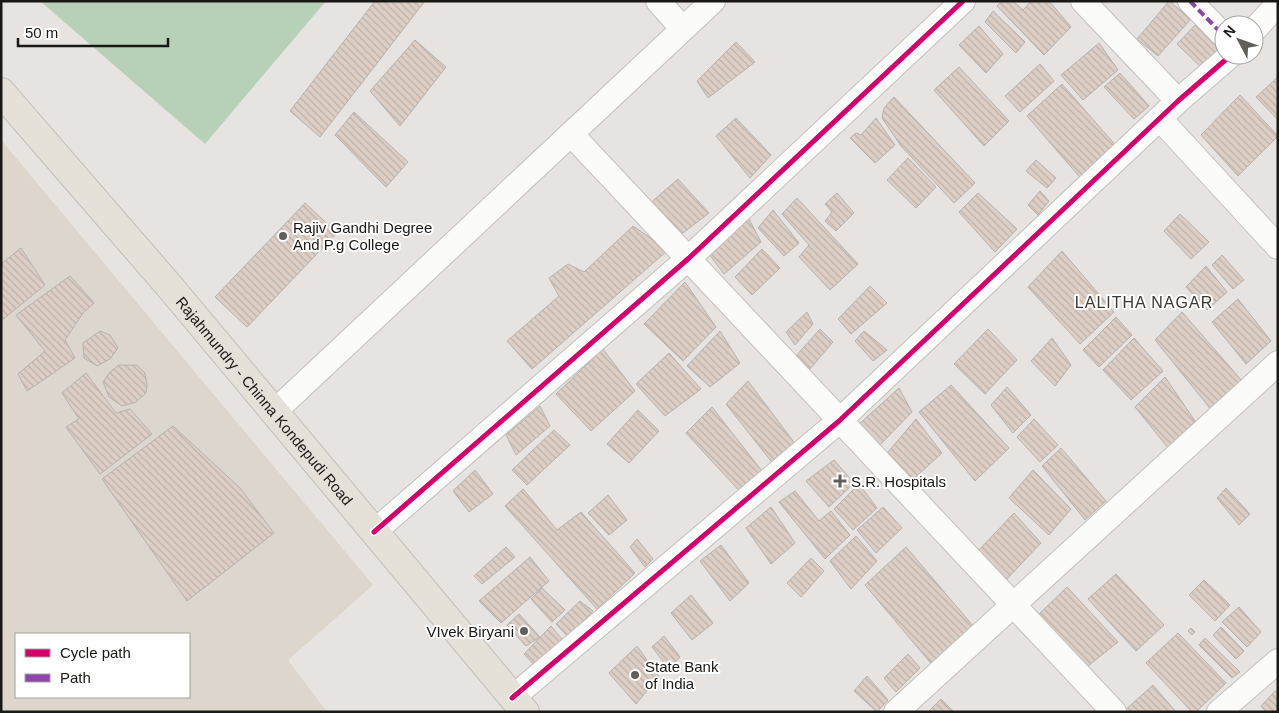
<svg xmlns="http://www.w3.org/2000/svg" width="1279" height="713" font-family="Helvetica,sans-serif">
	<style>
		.built { fill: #ddd6cd; fill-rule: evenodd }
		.green { fill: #b7d1b9 }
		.building { fill: url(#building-back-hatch); stroke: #b4b2b0 }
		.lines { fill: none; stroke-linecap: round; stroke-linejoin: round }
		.minor-casing { stroke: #c3c1be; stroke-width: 26 }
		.major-casing { stroke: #bfbebc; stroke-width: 30 }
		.minor { stroke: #fbfbfa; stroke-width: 24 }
		.major { stroke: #e5e0d8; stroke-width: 28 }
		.quiet { stroke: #8e44ad; stroke-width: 4; stroke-dasharray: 8 4; stroke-linecap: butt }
		.cycleway-casing { stroke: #fff; stroke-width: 8 }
		.cycleway { stroke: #d6006c; stroke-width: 5 }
		.poi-dot { fill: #615f5c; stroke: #fff; stroke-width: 2 }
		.labels { text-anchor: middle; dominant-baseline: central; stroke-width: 4; stroke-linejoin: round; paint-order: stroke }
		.poi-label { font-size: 15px; fill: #191815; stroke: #fff; text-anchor: start }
		.street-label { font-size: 15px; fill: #191815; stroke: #fff }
		.neighbourhood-label { font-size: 16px; letter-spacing: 1px; fill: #3c3832; stroke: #fff }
	</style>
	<defs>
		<pattern id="building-back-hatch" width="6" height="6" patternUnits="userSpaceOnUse" patternTransform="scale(1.25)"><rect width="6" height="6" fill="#ddcfc5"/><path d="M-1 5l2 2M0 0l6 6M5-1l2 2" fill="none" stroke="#bdb1a8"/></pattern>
	</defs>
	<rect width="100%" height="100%" fill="#e6e3e0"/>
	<path class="built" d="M1 140 373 585 288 660 327 712H1ZM16 634H189V697H16Z"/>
	<path class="green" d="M40 1H326L205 144Z"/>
	<path class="building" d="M375 1H425L320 137 290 111Z
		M1002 1H1013L1023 10 1031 1H1049L1071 27 1044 55 997 6Z
		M1169 1 1191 19 1158 56 1137 39Z
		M993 11 1025 42 1016 53 985 22Z
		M1198 22 1222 48 1204 70 1177 44Z
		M979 26 1003 54 986 73 959 45Z
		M415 40 446 67 400 126 370 91Z
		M736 42 755 62 708 98 697 81Z
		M1099 43 1118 70 1083 100 1061 75Z
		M1040 64 1054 81 1020 112 1005 96Z
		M959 67 1009 121 984 146 934 90Z
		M1120 73 1149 106 1134 119 1104 87Z
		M1278 77V120L1256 97Z
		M1062 84 1118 148 1084 182 1027 116Z
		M1240 95 1278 136 1238 176 1201 135Z
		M894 97 975 183 954 203 901 146 882 118 884 108Z
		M354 112 408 162 386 187 335 135Z
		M736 118 771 155 750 178 716 136Z
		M876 118 895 145 875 163 850 138 856 133 861 135Z
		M908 158 936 187 916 208 887 180Z
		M1036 160 1056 178 1047 188 1026 171Z
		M678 179 709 213 679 236 648 205Z
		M1040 191 1049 201 1038 215 1028 205Z
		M837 193 854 213 836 231 825 221 832 212 825 204Z
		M978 193 1017 229 995 252 959 212Z
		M797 198 858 264 830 290 799 257 809 245 782 214Z
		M305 203 337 233 247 327 215 297Z
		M773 210 799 243 784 256 758 228Z
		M1180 214 1209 242 1191 259 1164 231Z
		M749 219 761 242 724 274 709 254Z
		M633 226 668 250 532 369 507 341 559 296 549 278 568 264 584 272Z
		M21 248 45 285 2 320 1 264Z
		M762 249 780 268 752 295 735 277Z
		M1062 251 1114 312 1080 344 1028 287Z
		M1222 255 1244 280 1233 289 1212 265Z
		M1206 266 1227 292 1207 310 1186 287Z
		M70 276 94 303 83 313 65 340 75 358 27 391 18 374 45 351 16 315Z
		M685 282 716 327 683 361 644 324Z
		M870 286 887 303 851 334 838 319Z
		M1238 299 1271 341 1246 364 1212 322Z
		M807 312 813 324 795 345 786 332Z
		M1182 312 1243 382 1213 412 1155 340Z
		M1116 317 1132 335 1099 367 1083 350Z
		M820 329 833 342 810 369 795 357Z
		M988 329 1017 360 985 394 954 364Z
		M100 331 110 335 118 348 110 359 97 366 84 358 83 343Z
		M720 331 740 363 710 387 687 366Z
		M864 331 887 350 873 361 855 341Z
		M1052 338 1071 365 1055 386 1031 361Z
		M1134 338 1163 371 1131 400 1103 370Z
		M603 349 635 391 591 431 556 394Z
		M669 353 701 389 665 416 636 384Z
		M119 365H137L145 373 147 385 146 393 136 402 122 406 109 397 103 382 110 372Z
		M86 373 116 413 130 409 152 434 100 474 66 427 79 419 62 393Z
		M1165 377 1195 421 1169 449 1135 407Z
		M748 381 796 445 774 465 726 404Z
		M951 385 1009 448 975 481 919 412Z
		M1007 387 1031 415 1013 433 991 405Z
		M899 388 912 412 875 450 858 425Z
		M540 406 550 426 516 455 506 435Z
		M712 407 765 475 745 497 686 433Z
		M638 410 659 431 629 463 607 444Z
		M916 419 942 453 909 483 883 458Z
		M1034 419 1058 445 1040 462 1017 437Z
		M173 426 240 488 274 533 187 601 102 479Z
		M554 430 570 445 527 485 512 470Z
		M1061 448 1106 501 1085 520 1042 466Z
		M834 460 854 483 829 507 806 481Z
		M475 470 493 494 469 512 453 491Z
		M1033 470 1071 509 1049 535 1009 498Z
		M859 484 877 508 853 530 834 509Z
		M1226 488 1250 514 1239 525 1217 498Z
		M523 489 557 530 581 512 635 573 597 609 505 506Z
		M795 491 819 521 831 511 850 535 825 559 779 502Z
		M608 495 627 520 609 535 588 513Z
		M771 507 795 543 771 564 746 528Z
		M883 507 902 528 876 553 857 530Z
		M1014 513 1041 543 1005 581 977 552Z
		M856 536 877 561 851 589 830 561Z
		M637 539 653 559 645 567 630 547Z
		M721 545 749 583 730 601 700 561Z
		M506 547 515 557 482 584 474 576Z
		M906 547 974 627 934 667 865 585Z
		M530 557 549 581 501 623 479 601Z
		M811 558 824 571 801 597 787 583Z
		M1116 574 1164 625 1136 651 1088 599Z
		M1204 580 1230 605 1215 621 1189 595Z
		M1067 587 1118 642 1083 670 1037 616Z
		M542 588 565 610 552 622 531 599Z
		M691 595 713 623 692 640 671 613Z
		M580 601 593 611 568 637 556 624Z
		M1239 607 1261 632 1247 647 1222 622Z
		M519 614 540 637 526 646 507 625Z
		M551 626 562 639 536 667 524 654Z
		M1221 627 1244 651 1236 659 1213 635Z
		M1191 628 1195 632 1192 635 1188 631Z
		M1178 633 1226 683 1196 712H1192L1146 663Z
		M664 636 680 657 669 669 652 647Z
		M1205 638 1240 672 1232 678 1199 645Z
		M637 646 659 677 636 704 609 673Z
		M908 654 920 668 896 692 884 678Z
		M867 676 888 700 877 712 854 691Z
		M1153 685 1176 712H1123Z
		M1275 691 1278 693V712H1266L1261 706Z
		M941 699 954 712H928Z"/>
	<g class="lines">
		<defs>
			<path id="minor" d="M658 1 683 29
				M1083 1 1178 101
				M1190 1 1224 36
				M1254 30 1278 4
				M1161 120 1278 247
				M571 134 1114 712
				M274 412 713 1
				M374 532 689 258 963 1
				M512 698 839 421 1178 101 1231 55
				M896 712 1278 363
				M1219 712 1278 661"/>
			<g id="major">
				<path id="s1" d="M1 92 170 287 525 712"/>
			</g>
		</defs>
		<use href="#minor" class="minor-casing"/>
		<use href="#major" class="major-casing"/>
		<use href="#minor" class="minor"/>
		<use href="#major" class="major"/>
		<path class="quiet" d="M1190 1 1224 36"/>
		<defs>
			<path id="cycleway" d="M374 532 689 258 963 1
				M512 698 839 421 1178 101 1231 55"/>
		</defs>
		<use href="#cycleway" class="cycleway-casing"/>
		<use href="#cycleway" class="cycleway"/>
	</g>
	<g class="poi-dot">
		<circle cx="283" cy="236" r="5"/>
		<path d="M837.5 473.5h5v5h5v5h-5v5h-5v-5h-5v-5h5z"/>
		<circle cx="524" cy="631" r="5"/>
		<circle cx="635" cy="675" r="5"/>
	</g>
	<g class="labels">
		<g class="poi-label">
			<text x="293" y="227">Rajiv Gandhi Degree<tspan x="293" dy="17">And P.g College</tspan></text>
			<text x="851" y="481">S.R. Hospitals</text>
			<text x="514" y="631" text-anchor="end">VIvek Biryani</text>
			<text x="645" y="666">State Bank<tspan x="645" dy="17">of India</tspan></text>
		</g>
		<g class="street-label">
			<text stroke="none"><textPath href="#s1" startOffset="406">Rajahmundry - Chinna Kondepudi Road</textPath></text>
		</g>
		<g class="neighbourhood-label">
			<text x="1144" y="302">LALITHA NAGAR</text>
		</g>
	</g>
	<rect width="1279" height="713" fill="none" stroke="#191815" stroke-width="5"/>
	<rect x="15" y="633" width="175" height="65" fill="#ffffff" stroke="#a3a3a1"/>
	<rect x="25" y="649" width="25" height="8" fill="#d6006c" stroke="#a3a3a1"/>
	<text x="60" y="658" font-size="15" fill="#191815">Cycle path</text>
	<rect x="25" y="674" width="25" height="8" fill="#8e44ad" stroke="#a3a3a1"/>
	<text x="60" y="683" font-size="15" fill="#191815">Path</text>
	<g transform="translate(1239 40) rotate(311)"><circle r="24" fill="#ffffff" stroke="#a3a3a1"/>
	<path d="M0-4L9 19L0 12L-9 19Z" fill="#615f5c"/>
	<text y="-8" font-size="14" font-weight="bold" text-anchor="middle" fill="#191815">N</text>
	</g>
	<path d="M18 38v8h150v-8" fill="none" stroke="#191815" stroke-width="2.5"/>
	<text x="25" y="38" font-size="15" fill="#191815" stroke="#ffffff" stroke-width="4" paint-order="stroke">50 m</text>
</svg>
